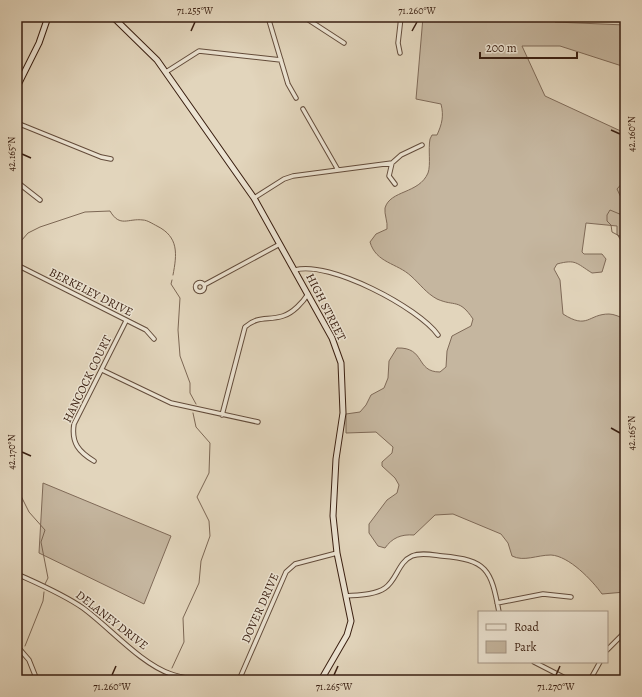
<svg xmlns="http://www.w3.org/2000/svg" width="642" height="697" font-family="Alegreya,serif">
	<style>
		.green { fill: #c5b69f; stroke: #7f6a58 }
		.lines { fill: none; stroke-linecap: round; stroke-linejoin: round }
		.stream { stroke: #7c6754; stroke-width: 1 }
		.street-casing { stroke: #634c3b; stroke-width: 5.5 }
		.secondary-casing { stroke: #391e10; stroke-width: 7 }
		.street { stroke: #ece4d3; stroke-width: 3.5 }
		.secondary { stroke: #ece4d3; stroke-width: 5 }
		.ticks { fill: none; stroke: #391e10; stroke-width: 1.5 }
		.labels { text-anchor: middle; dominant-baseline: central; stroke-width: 3; stroke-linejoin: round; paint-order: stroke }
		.street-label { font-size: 12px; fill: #391e10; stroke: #ece4d3 }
		.neatline { fill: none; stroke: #391e10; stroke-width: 1.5 }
		.ticks-label { font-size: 10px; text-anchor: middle; fill: #391e10 }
	</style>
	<rect width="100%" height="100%" fill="#e2d5bc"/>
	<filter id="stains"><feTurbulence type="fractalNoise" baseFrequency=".005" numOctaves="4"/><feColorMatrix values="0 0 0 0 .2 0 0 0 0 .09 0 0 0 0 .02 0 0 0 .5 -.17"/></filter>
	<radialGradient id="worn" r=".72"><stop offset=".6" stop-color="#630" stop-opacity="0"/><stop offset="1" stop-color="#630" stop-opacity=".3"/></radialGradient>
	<path class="green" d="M423 17H554L555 22 625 25V67L560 46H522L545 96 625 133V247L617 234V226L586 223 582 252 584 254H602L606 259 602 272 592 273C576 263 576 259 557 264L554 269 560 280 563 314C588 330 588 314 609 314 614 314 620 317 625 319V377L624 380 625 386V592L602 594C592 580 569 556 551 555 537 555 524 562 512 556L508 543 501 534 453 514 435 515 414 535C401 534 392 538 385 548L378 546 369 533V524L387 500 397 493 399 485 395 478 382 466V462L392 453 393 447 376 432 346 433V414L360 412 366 405 371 395 384 388 388 378 389 361 397 348C426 347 415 372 440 372L446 367 447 351 452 336 471 326 473 319C459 298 455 307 437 299 426 293 420 284 411 276 397 263 376 263 370 242L376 234 387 229C388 222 384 214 385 208 390 190 419 194 428 173 431 165 428 149 430 139L432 135H437C442 124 444 116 441 104L416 99Z
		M43 483 171 536 144 604 39 553Z"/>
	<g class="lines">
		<path class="stream" d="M625 206 617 189 625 180
			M625 207 622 215 610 210 607 215V221L611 225 612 232 625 239
			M17 242 21 241 28 233 40 227 85 212 110 211C120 228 128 218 143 220 147 220 153 224 157 226 179 237 177 254 173 275
			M172 280 171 284 180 298 178 330 180 356 190 383V393L196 404
			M17 488 29 512 45 530 41 542 48 578 45 584
			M25 646 43 601 44 592
			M17 668 22 658
			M172 668 184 642 183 618 199 583 201 561 210 536 209 521 197 497 209 473 210 443 196 427 193 413
			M169 679V680"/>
		<defs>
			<path id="street" d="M268 17 288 84 296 98
				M304 17 344 43
				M400 53 398 43 401 17
				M166 72 199 51 281 60
				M303 109 338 170
				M17 123 101 157 111 159
				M392 163 389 176 395 184
				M17 182 40 200
				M254 198 284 179 293 176 392 163 401 155 422 145
				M17 265 146 330 154 339
				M295 270C329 260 419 308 438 335
				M195.5 287a4.5 4.5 0 1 1 9 0a4.5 4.5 0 1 1-9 0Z
				M204 285 280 244
				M102 370 171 403 258 422
				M222 415 245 327C259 315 267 321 283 316 293 313 303 302 308 294
				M94 461C79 452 71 443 74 424L126 321
				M17 574C39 584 63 594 83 608 109 627 141 664 171 674 179 677 187 678 195 680
				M346 596C358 595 375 595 385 588 397 580 398 562 412 556 421 552 433 555 442 556 487 560 491 569 499 612
				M497 603 543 594 571 597
				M17 646 29 660 37 680
				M607 650 625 632
				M534 662 569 680
				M421 679 422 680
				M239 680 286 572 295 564 337 553
				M590 680 600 662"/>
			<path id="secondary" d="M113 17 157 60 254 198 332 338 341 363 343 413 336 459 333 516 337 553 351 621 347 635 321 680
				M17 87 39 43 48 17"/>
		</defs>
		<use href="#street" class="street-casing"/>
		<use href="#secondary" class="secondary-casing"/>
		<use href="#street" class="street"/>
		<use href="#secondary" class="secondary"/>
	</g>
	<path class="ticks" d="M191 31 195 22M412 31 417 22M611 130 620 134M22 154 31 158M611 428 620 433M22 452 31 456M112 675 116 666M334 675 338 666M556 675 560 666"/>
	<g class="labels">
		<g class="street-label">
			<text transform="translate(91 292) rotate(27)">BERKELEY DRIVE</text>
			<text transform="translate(326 307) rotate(63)">HIGH STREET</text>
			<text transform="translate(87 379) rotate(-64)">HANCOCK COURT</text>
			<text transform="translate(260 608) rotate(-66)">DOVER DRIVE</text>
			<text transform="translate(112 620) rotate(38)">DELANEY DRIVE</text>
		</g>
	</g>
	<rect width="642" height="697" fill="none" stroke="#e2d5bc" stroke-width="44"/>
	<rect x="478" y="611" width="130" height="52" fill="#ece4d3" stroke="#a49585"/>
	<rect x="486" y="624" width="20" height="6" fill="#ece4d3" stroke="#a49585"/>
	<text x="514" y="631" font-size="12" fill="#391e10">Road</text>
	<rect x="486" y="641" width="20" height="12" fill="#c5b69f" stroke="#a49585"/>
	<text x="514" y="651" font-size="12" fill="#391e10">Park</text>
	<path d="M480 52v6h97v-6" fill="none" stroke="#391e10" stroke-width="2"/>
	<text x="486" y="52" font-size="12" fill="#391e10" stroke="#ece4d3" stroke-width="3" paint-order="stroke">200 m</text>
	<rect x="22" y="22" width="598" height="653" class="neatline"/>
	<g class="ticks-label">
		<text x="195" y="14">71.255°W</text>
		<text x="417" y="14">71.260°W</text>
		<text transform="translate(631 134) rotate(-90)" y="4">42.160°N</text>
		<text transform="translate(11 154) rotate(-90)" y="4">42.165°N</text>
		<text transform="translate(631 433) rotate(-90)" y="4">42.165°N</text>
		<text transform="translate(11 452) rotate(-90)" y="4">42.170°N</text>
		<text x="112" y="690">71.260°W</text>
		<text x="334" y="690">71.265°W</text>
		<text x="556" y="690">71.270°W</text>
	</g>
	<rect width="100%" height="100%" filter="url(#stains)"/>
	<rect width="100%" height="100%" fill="url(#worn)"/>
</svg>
